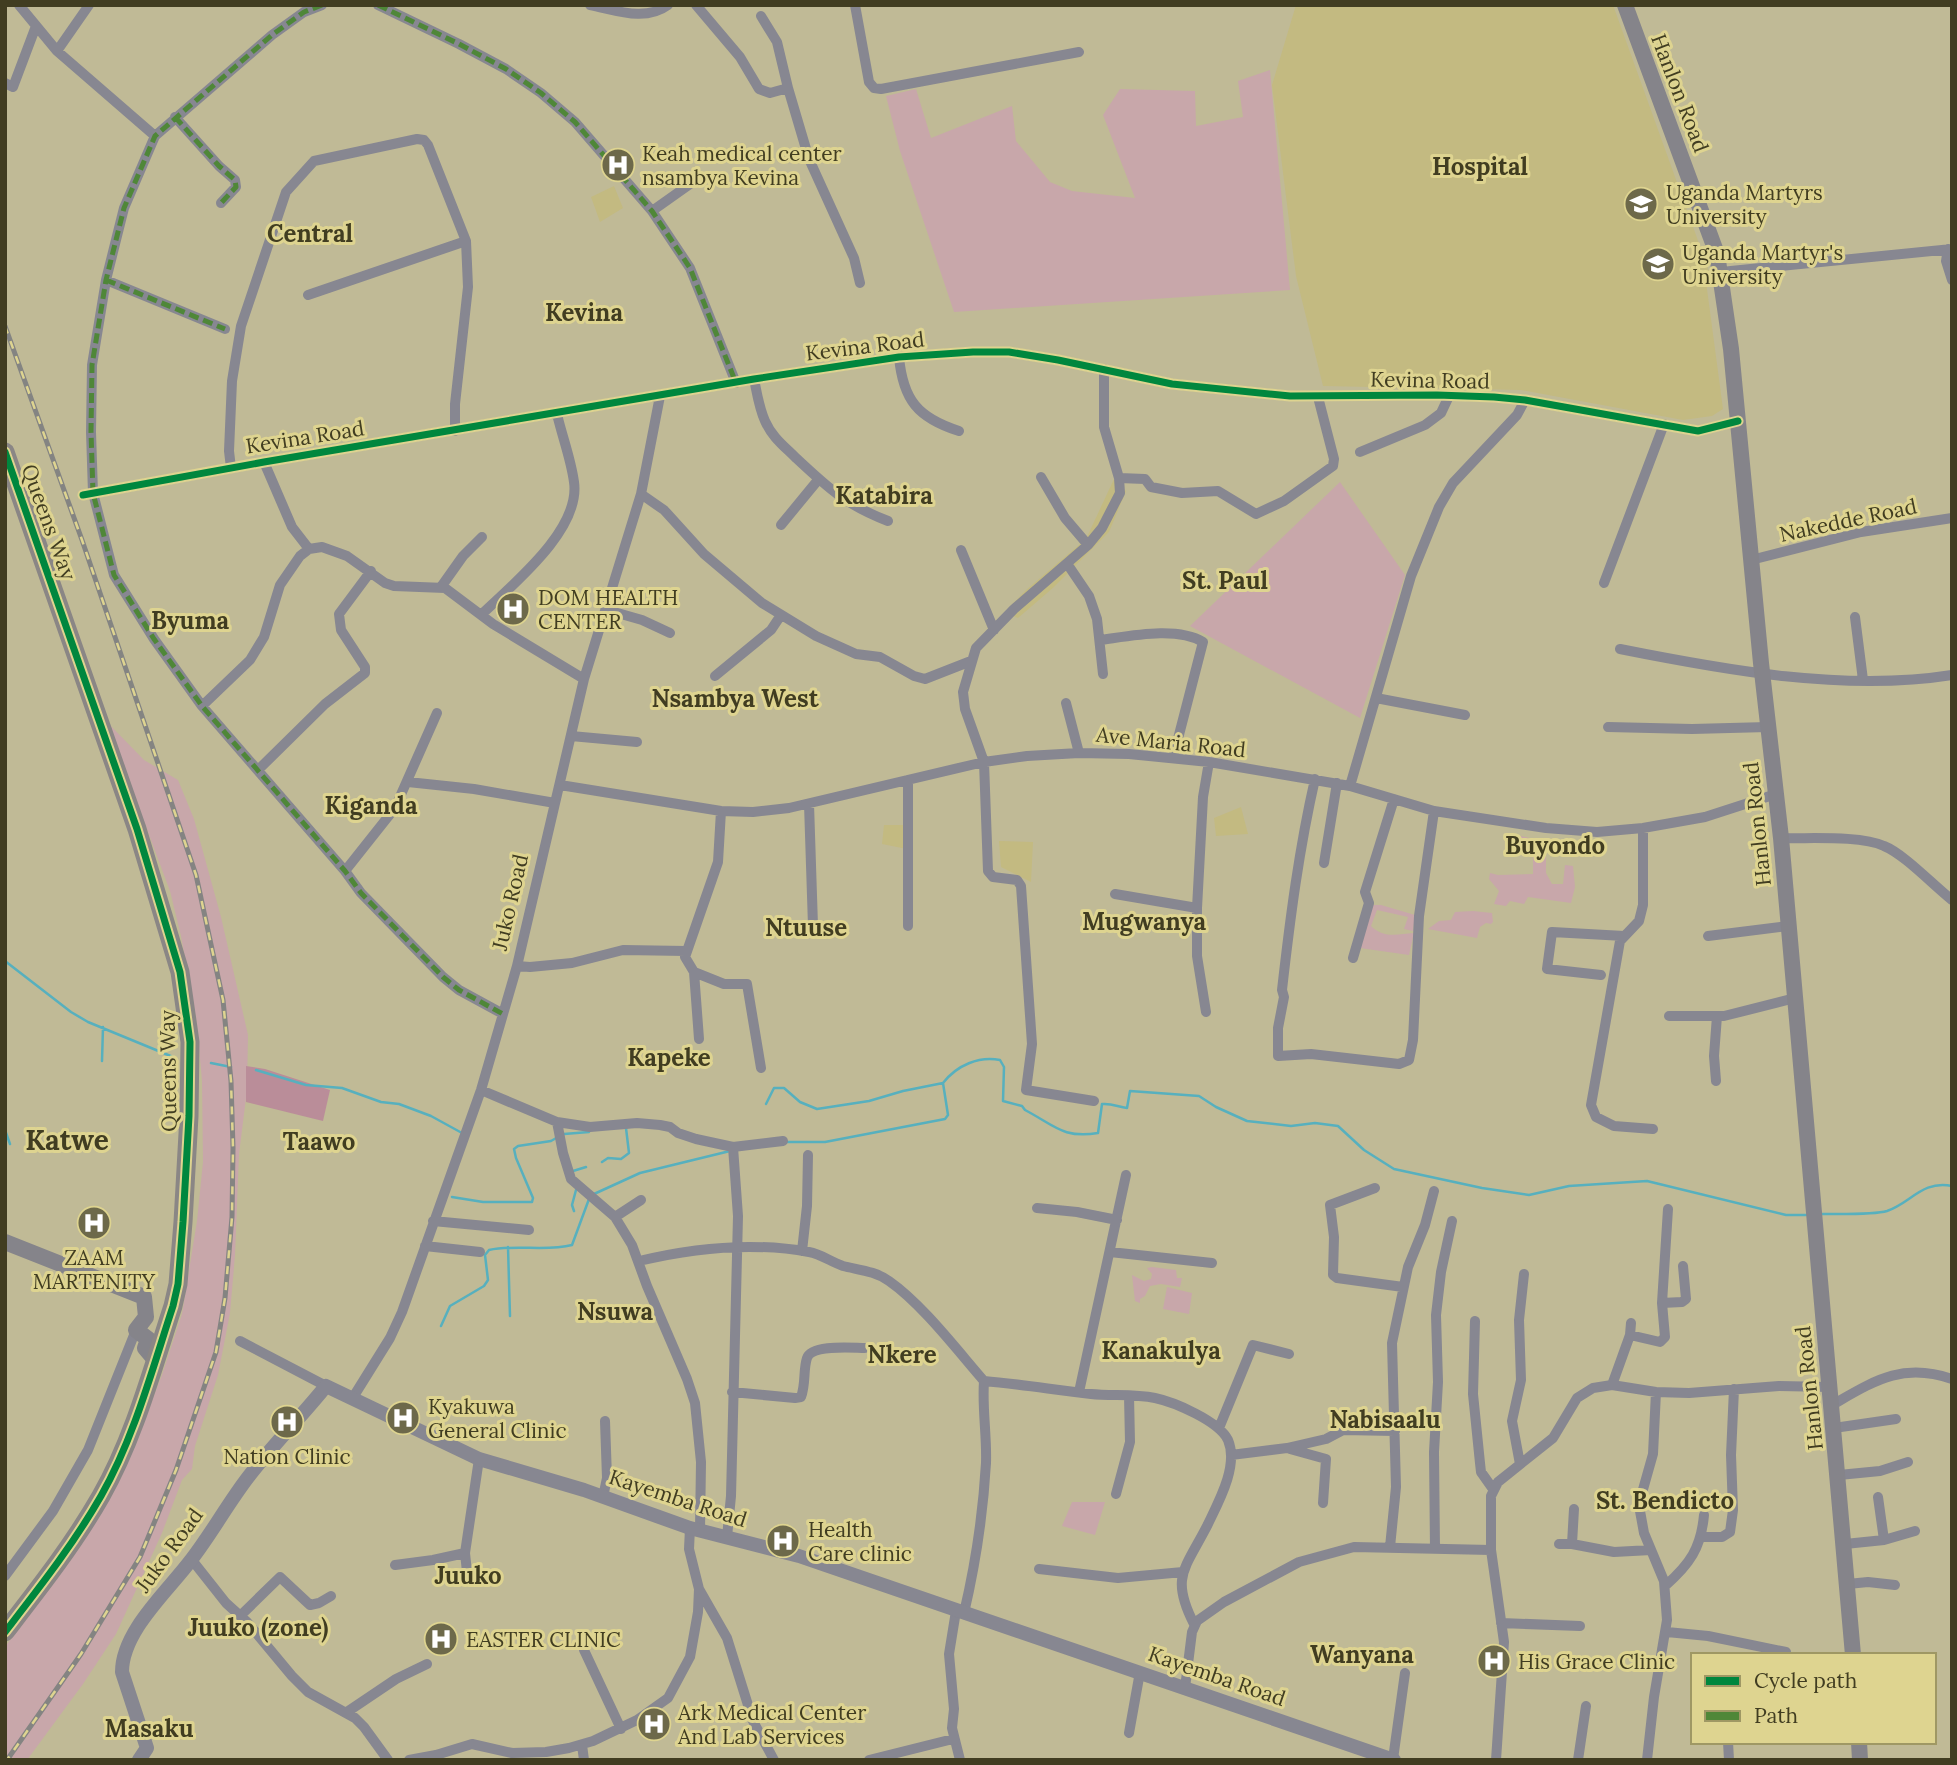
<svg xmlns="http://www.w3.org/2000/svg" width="1957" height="1765" font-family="Lora,serif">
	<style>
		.built { fill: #c3ba81 }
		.green { fill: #c8a7aa }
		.forest { fill: #ba8d99 }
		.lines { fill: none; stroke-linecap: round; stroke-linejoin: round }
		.stream { stroke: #57b0be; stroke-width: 2.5 }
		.minor { stroke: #878791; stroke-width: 10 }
		.tertiary { stroke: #878791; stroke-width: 14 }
		.secondary { stroke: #85848a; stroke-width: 16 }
		.trunk { stroke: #8a8685; stroke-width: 19 }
		.rail-casing { stroke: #848482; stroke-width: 5 }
		.rail { stroke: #ded490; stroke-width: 2.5; stroke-dasharray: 8; stroke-linecap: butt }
		.quiet { stroke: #4f8738; stroke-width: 5; stroke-dasharray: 10 5; stroke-linecap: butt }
		.cycleway-casing { stroke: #ded490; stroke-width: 11 }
		.cycleway { stroke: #00873e; stroke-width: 7 }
		.labels { text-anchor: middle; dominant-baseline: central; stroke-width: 6; stroke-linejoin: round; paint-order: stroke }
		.street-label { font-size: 21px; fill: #413d21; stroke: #ded490 }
		.poi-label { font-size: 21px; fill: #413d21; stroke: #ded490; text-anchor: start }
		.quarter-label { font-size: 24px; font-weight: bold; fill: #413d21; stroke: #ded490 }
		.district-label { font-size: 28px; font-weight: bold; fill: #413d21; stroke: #ded490 }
	</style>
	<rect width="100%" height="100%" fill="#c0ba96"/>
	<path class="built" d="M1296 5H1613L1709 271 1705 274 1723 409 1712 416 1683 420 1521 390 1323 386 1296 276 1272 85Z
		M614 186 623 208 600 222 591 197Z
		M1114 479 1126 491 1109 532 1054 587 1018 618 1004 613 1026 590 1086 539Z
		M1241 807 1248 834 1216 836 1214 818Z
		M884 825H909L907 849 882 844Z
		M999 841 1033 842 1031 882 1001 867Z"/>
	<path class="green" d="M1270 70 1290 290 954 312 900 151 886 96 916 89 931 138 1012 106 1016 141 1050 182 1072 191 1135 198 1103 115 1120 89 1195 91 1196 126 1243 117 1238 81Z
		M1340 482 1405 575 1360 718 1190 626Z
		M107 722 144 760 178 780 194 819 221 917 248 1035 247 1090 239 1154 235 1255 230 1313 218 1375 195 1446 192 1469 182 1480 162 1533 116 1634 83 1684 27 1760H5V1647L44 1594 130 1456 162 1375 182 1314 197 1221 203 1162 202 1081 197 1025 181 936 170 891Z
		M1521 836 1538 840H1562L1564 845 1546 848V873L1552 884H1563L1565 865 1573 866 1575 887 1571 903 1528 897 1524 904 1510 901 1506 906 1494 904 1499 891 1489 879 1490 873 1498 875 1533 874V854H1510L1514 837Z
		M1370 905H1381L1415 915 1413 931 1404 929 1408 917 1377 910 1371 926C1384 939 1398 934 1414 933L1409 955 1360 948Z
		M1473 911 1492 913 1493 922 1491 924 1486 923 1480 927 1477 938 1428 929 1439 921 1451 920 1455 912Z
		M1152 1267 1176 1270 1177 1278H1182L1180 1287 1161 1284 1150 1286 1145 1296 1140 1299V1303L1135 1301 1132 1275 1144 1281 1151 1279 1152 1274 1147 1268Z
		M1167 1287 1192 1293 1189 1314 1163 1309Z
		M1072 1502H1105L1095 1535 1062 1526Z"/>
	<path class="forest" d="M246 1066 265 1069 330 1090 323 1121 246 1102Z"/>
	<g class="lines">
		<path class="stream" d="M5 961 71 1012 88 1022 173 1057
			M102 1061 103 1027
			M211 1063 231 1067
			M256 1070 306 1085 342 1088 381 1102 399 1104 431 1116 462 1133
			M766 1104 774 1088H784L800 1102 817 1109 869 1101 903 1091 943 1083
			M5 1130 10 1144
			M564 1134 589 1132
			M785 1142H825L945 1119 948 1115 943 1083C957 1065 979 1056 1000 1060L1004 1067 1003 1101 1022 1106 1025 1110C1054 1125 1063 1139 1098 1133L1102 1104C1112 1103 1118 1107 1127 1108L1130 1091 1199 1096 1216 1107 1247 1121 1291 1126 1315 1123 1338 1126 1364 1150 1394 1169 1482 1188 1529 1195 1569 1186 1647 1181 1786 1215H1806
			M602 1162 608 1158 621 1159 629 1153 626 1128
			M573 1171 586 1167
			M594 1194 640 1173 730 1151
			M452 1197 483 1202H532L533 1198 516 1158 514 1149 518 1146 551 1141 558 1137
			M574 1211 572 1205 576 1190
			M1820 1214C1836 1214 1874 1215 1887 1211 1911 1203 1922 1180 1952 1186
			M508 1247 510 1316
			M441 1326 450 1306 484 1286 488 1280 485 1255 489 1250C517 1244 545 1252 572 1245L589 1199"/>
		<path class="minor" d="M19 5 57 51 155 136
			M322 5 304 12 272 35 155 136 124 208 106 280 92 365 91 432 93 493 114 575 154 639 202 706 345 871 361 893 443 977 459 990 503 1014
			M378 5 459 44 506 69 541 93 575 122 652 211 690 268 736 383
			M590 5C616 10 645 22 668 5
			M696 5 740 57 759 89 770 93 788 88 809 159 854 258 860 283
			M855 5 869 82 874 88 881 89 1079 52
			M761 16 777 42 788 88
			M57 51 89 5
			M5 83 13 87 36 26
			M175 117 219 166 235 180 236 187 221 203
			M652 211 700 177
			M1948 249 1946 261 1952 280
			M1721 272 1952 249
			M106 280 225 329
			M308 295 466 241
			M899 357C903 400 918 418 959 431
			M754 379C757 393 759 408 765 421 772 437 784 446 796 458 828 488 846 505 888 521
			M1360 452 1425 425 1441 413 1449 396
			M264 462 292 527 309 549
			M231 468 229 451 232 381 241 326 286 192 314 161 417 139 424 140 428 145 466 241 468 287 455 404V431
			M1041 477 1065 518 1088 545
			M1119 478 1145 479 1151 487 1182 493 1218 491 1256 514 1284 501 1333 466 1334 459 1318 397
			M641 494 664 510 704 554 762 603 816 636 856 654 880 657 914 676 925 679 971 661
			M83 495 264 462 754 379 899 357 973 352H1009L1058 360 1172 384 1290 396 1437 395 1494 397 1525 400 1698 431 1738 421
			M781 525 818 480
			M961 550 994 630
			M1751 560 1861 532 1952 518
			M1068 565 1089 596 1097 619 1103 674
			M1604 583 1664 424
			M441 587 463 556 482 537
			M607 610 642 620 670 633
			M481 615C512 585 581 530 574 482 571 459 562 436 557 414
			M1855 617 1863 680
			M1101 640C1130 636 1177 626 1203 642L1173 758
			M1620 649C1725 670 1845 692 1952 675
			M715 676 771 630 781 615
			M1376 698 1465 715
			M1066 703 1079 753
			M202 706 250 660 264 637 280 585 300 556 309 549 322 547 347 556 385 583 394 586 445 588 493 624 584 679
			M1608 727 1692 729 1768 727
			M571 736 637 742
			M259 769 325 704 365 673V667L341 630 339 614 371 571
			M1315 779C1299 849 1290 919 1282 990L1284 997 1278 1028V1056L1311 1054 1399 1064 1409 1060 1413 1040 1419 916 1434 811
			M408 782 474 789 555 803
			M560 785 721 811 753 812 789 808 984 762 1027 756 1079 753 1129 754 1209 762 1350 786 1434 811 1546 828 1597 832 1643 828 1705 817 1776 794
			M1350 786 1411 576 1439 507 1453 483 1517 415 1525 400
			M809 804 813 926
			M1643 828V905L1639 921 1620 941 1591 1105 1596 1117 1614 1126 1653 1129
			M1781 838C1808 839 1860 835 1884 846 1904 854 1933 885 1952 900
			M1324 863 1337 783
			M345 871 395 808 437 713
			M1115 894 1197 908
			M908 926V780
			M1708 936 1788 926
			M1353 958 1369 903 1365 892 1394 799
			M517 966 530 967 572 963 623 950 686 951
			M694 972 724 984H747L761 1068
			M1601 975 1547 969 1552 932 1624 936
			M1206 1012 1197 956V908L1203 797 1209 762
			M1669 1016H1724L1795 998
			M699 1039 694 972 685 957 718 862 721 811
			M1716 1081 1714 1056 1717 1016
			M481 1090 557 1122 563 1153 571 1179 615 1217 632 1245 647 1286 687 1379 695 1403 701 1462 700 1530
			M1094 1101 1026 1090 1032 1044 1021 886 1017 880 993 877 988 871 984 762 965 709 963 692 976 648 1014 609 1088 545 1102 528 1120 493 1119 478 1104 427V369
			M557 1122 590 1127 637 1123 660 1125 670 1127 678 1133 696 1139 733 1147 783 1141
			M1375 1188 1330 1205 1334 1237 1333 1275 1337 1278 1403 1287
			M1037 1208 1077 1212 1117 1220
			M615 1217 641 1200
			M433 1221 529 1230
			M425 1246 480 1252
			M802 1251 807 1206 808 1155
			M1110 1252 1212 1263
			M639 1261C693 1248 753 1242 809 1252 821 1254 831 1262 843 1266 859 1270 875 1271 889 1281 922 1304 957 1350 984 1381 982 1409 987 1435 986 1463 983 1515 976 1562 964 1613
			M1662 1303 1682 1302 1686 1299 1683 1266
			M1475 1321 1473 1394 1480 1463 1481 1472 1493 1489
			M1630 1335 1660 1342 1665 1337 1662 1303 1668 1209
			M240 1341 326 1386
			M984 1381C1020 1384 1055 1390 1091 1394 1112 1396 1134 1394 1155 1398 1174 1402 1219 1421 1228 1440 1239 1466 1218 1503 1207 1526 1185 1569 1170 1577 1194 1624
			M1612 1385 1630 1335 1631 1323
			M732 1392 795 1398 801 1397C806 1384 803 1370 807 1358 812 1344 852 1348 865 1348
			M1079 1392 1126 1175
			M352 1399 390 1338 402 1312 481 1090 517 966 584 679 641 494 660 396
			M1832 1405C1874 1381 1902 1362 1952 1379
			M1219 1428 1253 1345 1289 1354
			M1834 1428 1896 1419
			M1290 1449 1326 1459 1323 1503
			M1231 1455 1287 1448 1326 1439 1343 1430 1395 1431
			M1520 1464 1512 1421 1521 1380 1519 1320 1524 1274
			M1839 1475 1880 1471 1908 1462
			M1116 1494 1130 1442 1129 1396
			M603 1497 607 1478 605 1421
			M1878 1497 1884 1540
			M690 1528 689 1549 699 1589 727 1638 753 1721 774 1760
			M727 1537 731 1496 738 1216 733 1147
			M1702 1537H1722L1730 1532 1733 1510 1731 1455 1734 1389
			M1559 1544H1572L1614 1552 1651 1550
			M1572 1544 1574 1509
			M1845 1544 1884 1540 1915 1531
			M1390 1547 1396 1487 1392 1343 1408 1267 1425 1225 1434 1191
			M1435 1549 1434 1452 1438 1382 1436 1315 1441 1272 1452 1221
			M192 1560 226 1603 247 1622 292 1676 308 1692 355 1718 364 1727 388 1760
			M395 1565 433 1560 465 1553
			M1039 1569 1118 1578 1183 1572
			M467 1572 465 1553 479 1459
			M5 1576 53 1511 88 1450 136 1330
			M1848 1584 1868 1582 1895 1585
			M1665 1586C1690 1564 1701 1548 1704 1515
			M956 1611 949 1654 954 1709 952 1728 960 1760
			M240 1616 280 1577 310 1605 319 1603 331 1596
			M1501 1623 1580 1626
			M1667 1632 1708 1636 1786 1652
			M584 1650 621 1729
			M1185 1688 1192 1632 1197 1621 1224 1602 1299 1562 1354 1547 1491 1550
			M347 1712 396 1679 427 1664
			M1129 1733 1140 1672
			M1728 1742 1729 1760
			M582 1745 584 1760
			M1393 1759 1405 1673
			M409 1760 436 1755 472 1744 512 1753 546 1752 569 1748 593 1741 637 1720 668 1698 690 1657 698 1612 699 1589
			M869 1760 953 1739
			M1496 1760 1504 1642 1491 1550V1496L1498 1482 1553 1438 1577 1398 1593 1388 1612 1385 1656 1392 1689 1393 1779 1386 1830 1387
			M1578 1760 1586 1706
			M1647 1760 1654 1697 1667 1620 1664 1581 1644 1533 1640 1511 1642 1493 1653 1454 1656 1392"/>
		<path class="tertiary" d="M139 1760 147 1748 122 1672C122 1631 168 1591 191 1560 212 1533 228 1503 249 1476 273 1445 301 1417 326 1386L479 1459 584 1490 690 1528 799 1556 1394 1760"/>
		<path class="secondary" d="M1625 5 1717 254 1731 349 1761 663 1781 838 1853 1655
			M5 1242 144 1297 146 1317 136 1330 148 1339 145 1348 156 1361
			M1859 1742 1860 1760"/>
		<path class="trunk" d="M5 452 137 829 180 972 190 1042 189 1116 183 1222 178 1284 173 1306C152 1370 134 1438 101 1496 73 1545 39 1588 5 1632"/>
		<defs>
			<path id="rail" d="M5 326 82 540 196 875 223 1000 231 1081 233 1148 232 1217 225 1298 216 1352 176 1470 140 1557 81 1654 7 1760"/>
		</defs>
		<use href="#rail" class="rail-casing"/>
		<use href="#rail" class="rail"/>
		<path class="quiet" d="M322 5 304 12 272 35 155 136 124 208 106 280 92 365 91 432 93 493 114 575 154 639 202 706 345 871 361 893 443 977 459 990 503 1014
			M378 5 459 44 506 69 541 93 575 122 652 211 690 268 736 383
			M175 117 219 166 235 180 236 187 221 203
			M106 280 225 329"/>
		<defs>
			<path id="cycleway" d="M5 452 137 829 180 972 190 1042 189 1116 183 1222 178 1284 173 1306C152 1370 134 1438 101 1496 73 1545 39 1588 5 1632
				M83 495 264 462 754 379 899 357 973 352H1009L1058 360 1172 384 1290 396 1437 395 1494 397 1525 400 1698 431 1738 421"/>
		</defs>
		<use href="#cycleway" class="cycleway-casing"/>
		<use href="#cycleway" class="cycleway"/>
	</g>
	<defs>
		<symbol id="hospital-disc" viewBox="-11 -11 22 22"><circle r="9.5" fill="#6d694a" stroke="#ded490"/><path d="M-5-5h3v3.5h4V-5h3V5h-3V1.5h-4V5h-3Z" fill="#fff"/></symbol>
		<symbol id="university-disc" viewBox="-11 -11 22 22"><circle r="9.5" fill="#6d694a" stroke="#ded490"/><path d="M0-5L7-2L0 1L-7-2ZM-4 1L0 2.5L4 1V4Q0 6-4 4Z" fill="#fff"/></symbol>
	</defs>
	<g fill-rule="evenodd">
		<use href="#hospital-disc" x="599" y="146" width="38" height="38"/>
		<use href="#university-disc" x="1622" y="185" width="38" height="38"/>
		<use href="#university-disc" x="1639" y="245" width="38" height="38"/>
		<use href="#hospital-disc" x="494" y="590" width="38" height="38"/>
		<use href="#hospital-disc" x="75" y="1204" width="38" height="38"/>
		<use href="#hospital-disc" x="384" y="1399" width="38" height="38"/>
		<use href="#hospital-disc" x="268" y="1403" width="38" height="38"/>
		<use href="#hospital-disc" x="764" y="1522" width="38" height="38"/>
		<use href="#hospital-disc" x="422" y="1620" width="38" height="38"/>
		<use href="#hospital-disc" x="1475" y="1642" width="38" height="38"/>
		<use href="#hospital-disc" x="635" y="1705" width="38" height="38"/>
	</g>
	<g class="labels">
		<g class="street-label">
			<text transform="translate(1680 93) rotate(69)">Hanlon Road</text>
			<text transform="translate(865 346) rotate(-7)">Kevina Road</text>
			<text transform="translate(1430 380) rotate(1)">Kevina Road</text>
			<text transform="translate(305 437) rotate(-9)">Kevina Road</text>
			<text transform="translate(1848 520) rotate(-12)">Nakedde Road</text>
			<text transform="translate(49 522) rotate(70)">Queens Way</text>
			<text transform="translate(1171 742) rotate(6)">Ave Maria Road</text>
			<text transform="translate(1757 824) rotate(-96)">Hanlon Road</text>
			<text transform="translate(510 902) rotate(-77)">Juko Road</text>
			<text transform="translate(168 1071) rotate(-91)">Queens Way</text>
			<text transform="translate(1809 1388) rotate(-96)">Hanlon Road</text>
			<text transform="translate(678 1498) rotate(18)">Kayemba Road</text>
			<text transform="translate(169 1550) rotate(-54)">Juko Road</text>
			<text transform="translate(1217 1676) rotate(19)">Kayemba Road</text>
		</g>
		<g class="poi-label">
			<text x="642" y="153">Keah medical center<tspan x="642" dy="24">nsambya Kevina</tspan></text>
			<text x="1666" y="192">Uganda Martyrs<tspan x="1666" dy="24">University</tspan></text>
			<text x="1682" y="252">Uganda Martyr's<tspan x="1682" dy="24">University</tspan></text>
			<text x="538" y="597">DOM HEALTH<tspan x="538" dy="24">CENTER</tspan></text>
			<text x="94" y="1257" text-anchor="middle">ZAAM<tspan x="94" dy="24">MARTENITY</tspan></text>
			<text x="428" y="1406">Kyakuwa<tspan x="428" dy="24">General Clinic</tspan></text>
			<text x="287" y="1456" text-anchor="middle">Nation Clinic</text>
			<text x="808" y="1529">Health<tspan x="808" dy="24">Care clinic</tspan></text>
			<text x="466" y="1639">EASTER CLINIC</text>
			<text x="1518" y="1661">His Grace Clinic</text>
			<text x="678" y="1712">Ark Medical Center<tspan x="678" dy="24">And Lab Services</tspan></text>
		</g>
		<g class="quarter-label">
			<text x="1480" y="166">Hospital</text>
			<text x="310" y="233">Central</text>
			<text x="584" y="312">Kevina</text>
			<text x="884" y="495">Katabira</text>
			<text x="1225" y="580">St. Paul</text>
			<text x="190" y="620">Byuma</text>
			<text x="735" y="698">Nsambya West</text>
			<text x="371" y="805">Kiganda</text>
			<text x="1555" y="845">Buyondo</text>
			<text x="1144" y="921">Mugwanya</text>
			<text x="806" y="927">Ntuuse</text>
			<text x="669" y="1057">Kapeke</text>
			<text x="319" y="1141">Taawo</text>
			<text x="615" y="1311">Nsuwa</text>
			<text x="1161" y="1350">Kanakulya</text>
			<text x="902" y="1354">Nkere</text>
			<text x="1385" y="1419">Nabisaalu</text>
			<text x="1665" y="1500">St. Bendicto</text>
			<text x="468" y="1575">Juuko</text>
			<text x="258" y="1627">Juuko (zone)</text>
			<text x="1362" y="1654">Wanyana</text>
			<text x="149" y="1728">Masaku</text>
		</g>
		<g class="district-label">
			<text x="67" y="1140">Katwe</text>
		</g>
	</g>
	<rect width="1957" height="1765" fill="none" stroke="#413d21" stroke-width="14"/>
	<rect x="1691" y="1653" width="245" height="91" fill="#ded490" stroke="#9f9864" stroke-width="2"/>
	<rect x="1705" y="1676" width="35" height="10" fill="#00873e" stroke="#9f9864" stroke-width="2"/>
	<text x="1754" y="1688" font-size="21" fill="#413d21">Cycle path</text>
	<rect x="1705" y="1711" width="35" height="10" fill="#4f8738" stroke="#9f9864" stroke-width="2"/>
	<text x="1754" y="1723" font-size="21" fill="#413d21">Path</text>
</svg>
